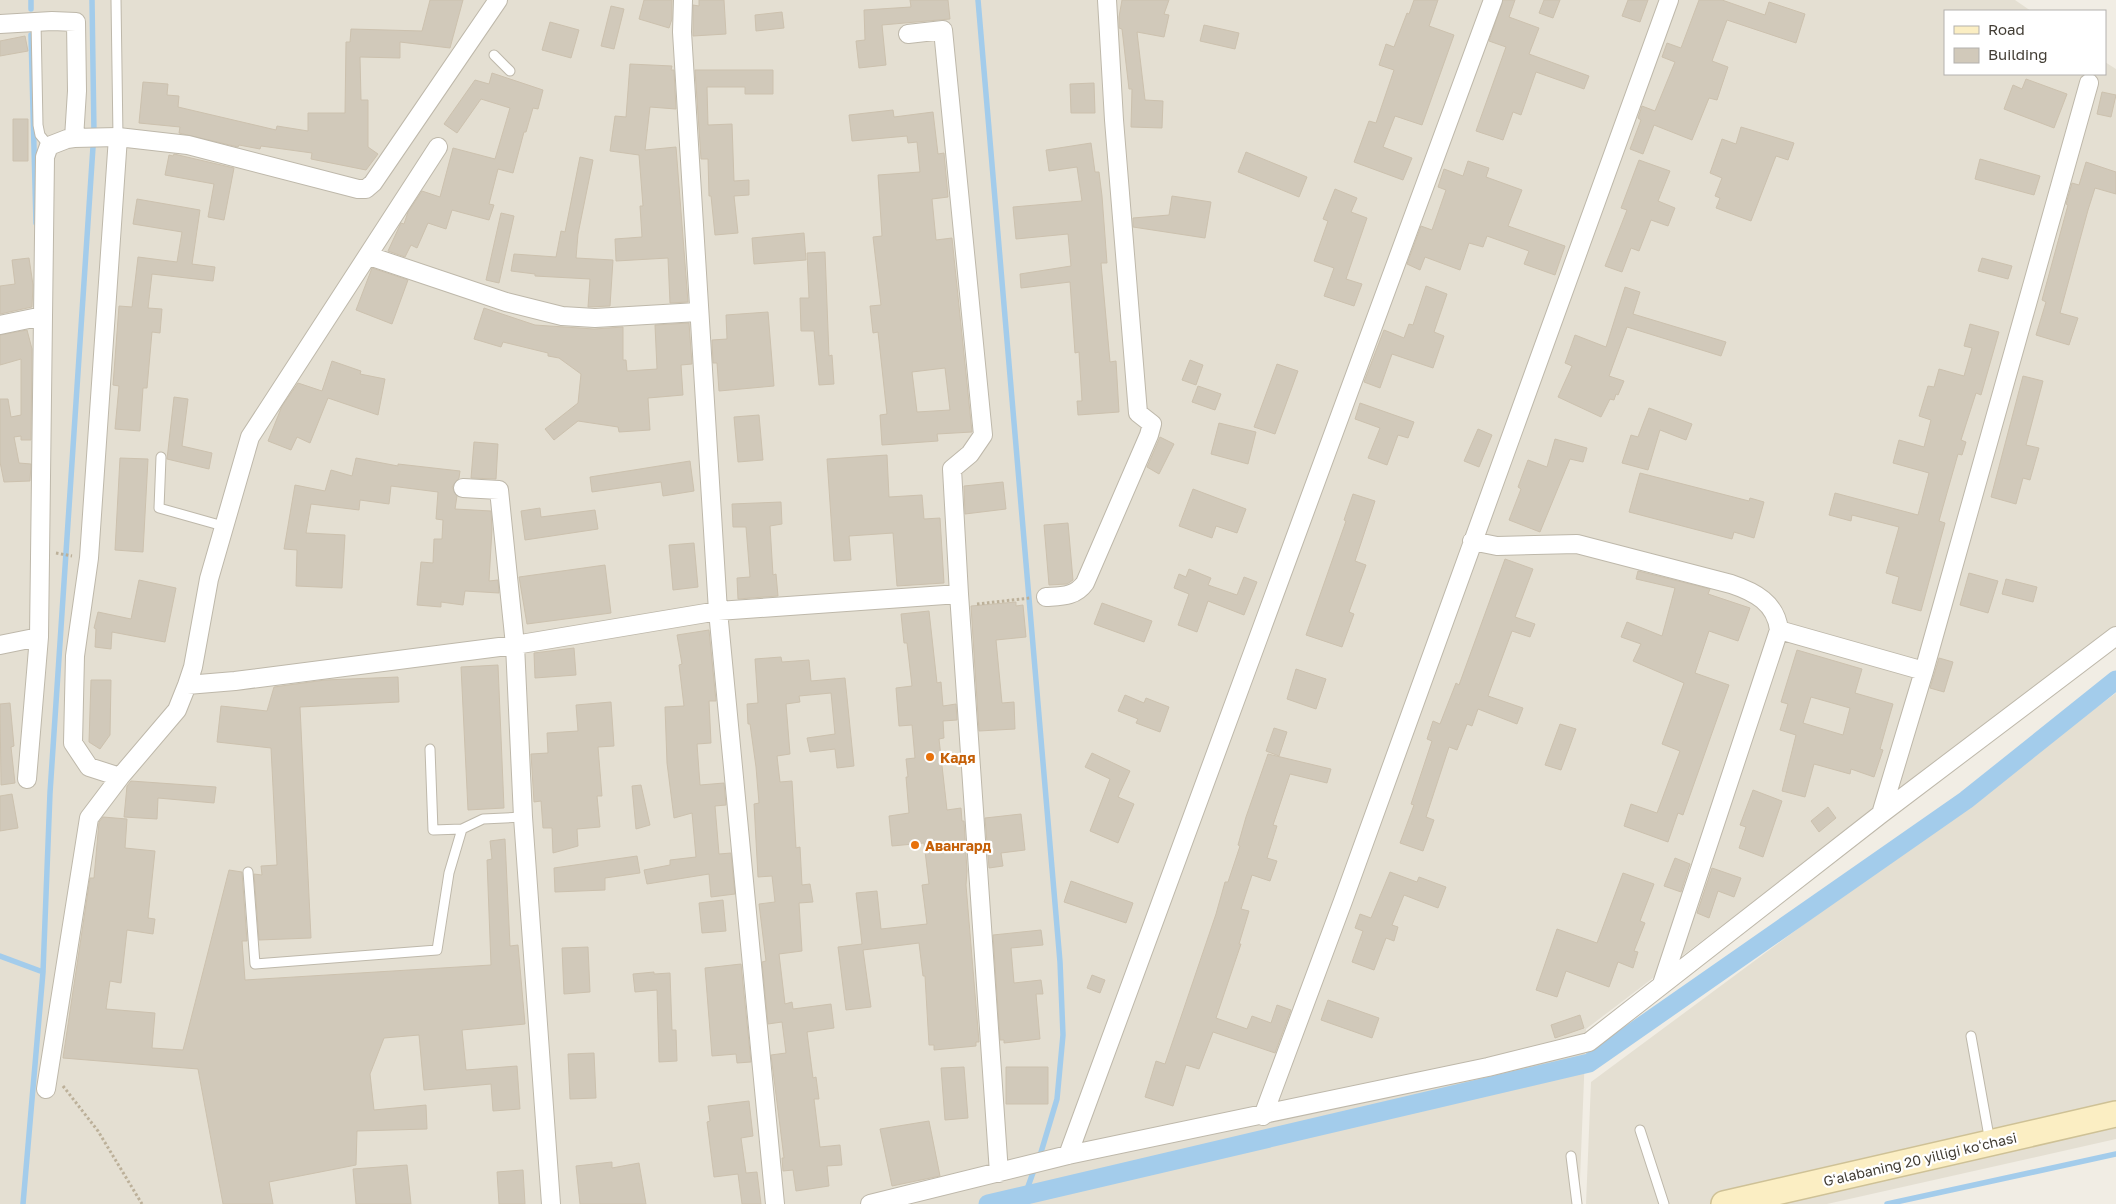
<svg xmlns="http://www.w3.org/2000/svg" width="2116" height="1204" font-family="'Golos Text',sans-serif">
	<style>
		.residential { fill: #e4dfd2 }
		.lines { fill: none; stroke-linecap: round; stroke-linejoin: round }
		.stream { stroke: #a3cceb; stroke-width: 5.5 }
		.canal { stroke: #a3cceb; stroke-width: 19 }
		.building { fill: #d1c9ba; stroke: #ccc1ae; fill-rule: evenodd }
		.service-casing { stroke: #beb8aa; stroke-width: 11 }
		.minor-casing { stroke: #beb8aa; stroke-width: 20 }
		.secondary-casing { stroke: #cec196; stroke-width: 28 }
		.path { stroke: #bcb099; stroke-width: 3; stroke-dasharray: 2.5 2.5; stroke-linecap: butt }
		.service { stroke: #fff; stroke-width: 9 }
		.minor { stroke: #fff; stroke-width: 18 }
		.secondary { stroke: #fbeec3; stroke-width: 25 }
		.food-dot { fill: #e8710a; stroke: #fff; stroke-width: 2 }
		.labels { text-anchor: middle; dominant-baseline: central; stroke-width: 4.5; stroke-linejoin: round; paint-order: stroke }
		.food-label { font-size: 14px; font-weight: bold; fill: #c56008; stroke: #fff; text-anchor: start }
		.street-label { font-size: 14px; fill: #423d34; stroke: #fff }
	</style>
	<rect width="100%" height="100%" fill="#f1ede4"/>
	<path class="residential" d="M0 0H2015L2031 11H1945V74H2105V62L2116 69V626L1586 1029 1579 1204H0Z
		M2116 693V1139L1827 1204H1586L1591 1082Z"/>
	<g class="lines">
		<path class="stream" d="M31 0V9
			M92 0 94 133
			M978 0 1060 962 1063 1035 1057 1099 1039 1159
			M31 35 36 223
			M0 956 43 972
			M1025 1195 1035 1167
			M23 1204 43 972 50 793 93 147
			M1887 1204 2116 1154"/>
		<path class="canal" d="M988 1204 1589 1063 1966 800 2116 680"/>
	</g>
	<path class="building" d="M430 0H463L450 48 400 42V58L360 57 361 100H368V147L378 154 366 170 311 159 312 153 261 146 260 149 239 145 238 147 179 133 180 127 139 123 143 82 168 84 167 95 179 96 178 107 276 130 277 126 308 131V113H345L346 42H350L351 29 422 31Z
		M644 0H672V19L669 28 639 19Z
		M699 0H724L726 34 693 36V5L699 6Z
		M910 0H948L950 19 882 25 886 65 859 68 856 41 865 40 864 10 911 7Z
		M1122 0H1169L1164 14 1169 15 1164 37 1137 32 1145 100 1163 101 1162 128 1131 127 1132 89H1129L1122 29 1119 28V17Z
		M1414 0H1438L1429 26 1454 35 1422 125 1395 116 1383 147 1412 158 1403 180 1354 162 1369 121 1376 123 1394 70 1379 65 1386 44 1394 47 1407 13 1409 14Z
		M1503 0H1515L1509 17 1539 28 1529 54 1589 76 1584 89 1536 72 1521 115 1513 112 1503 140 1476 131 1506 47 1489 41Z
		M1544 0H1560L1553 18 1539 13Z
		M1628 0H1648L1640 22 1622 16Z
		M1699 0H1722L1765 15 1769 2 1805 14 1796 43 1727 20 1712 61 1728 67 1717 100 1709 98 1692 140 1654 125 1643 154 1630 149 1641 120 1638 118 1642 106 1655 111 1675 62 1662 57 1667 43 1681 48Z
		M611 6 624 9 614 49 601 46Z
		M782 12 784 28 756 31 755 15Z
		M550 22 579 30 571 58 542 50Z
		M1204 25 1239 33 1235 49 1200 41Z
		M25 36 28 51 0 56V41Z
		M630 64 672 66 671 70H674L676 109 650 107 645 150 676 147 688 302 670 303 668 258 616 261 615 239 642 237 640 206H643L639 155 610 151 615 116 626 117Z
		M695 70H773V94H745V87H707L708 125 732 124 734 181 749 180V195L734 196 738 233 715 235 711 196H709L708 159H701Z
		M492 73 543 90 538 109 533 108 526 132H524L513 173 498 169 489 204 494 205 489 220 452 210 446 229 428 223 417 248 411 245 405 257 388 251 400 225 401 223 404 224 408 212 422 191 440 197 453 148 495 159 510 108 481 99 457 133 444 124 475 80 489 84Z
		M2026 79 2067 94 2054 128 2004 109 2013 85 2022 89Z
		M1094 83 1095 113H1071L1070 84Z
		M2102 92 2116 95 2111 117 2097 114Z
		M893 110 894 117 933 112 938 154 944 153 948 197 932 199 936 240 952 238 972 432 937 434 938 441 882 445 880 415 887 414 878 332 873 333 870 306 881 305 873 237 882 236 878 175 920 172 917 142 908 143 907 136 852 141 849 115ZM945 368 950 410 917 412 912 372Z
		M13 119H28V161H13Z
		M1741 127 1794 143 1788 160 1776 156 1751 221 1716 208 1720 198 1715 196 1722 178 1710 173 1722 139 1736 144Z
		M1091 143 1095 172H1099L1102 196 1107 263H1101L1110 362 1116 361 1119 412 1078 415 1077 401H1082L1079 352 1075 353 1070 282 1021 288 1020 274 1071 266 1068 234 1016 239 1013 207 1082 201 1077 167 1049 171 1046 150Z
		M1246 152 1307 177 1299 197 1238 172Z
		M174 154 234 168 224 220 208 217 214 184 165 175 169 155 173 156Z
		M580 157 593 160 578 234 576 258 613 260 610 306 588 307 590 279 535 276V274L511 271 514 254 556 257 561 231 565 232Z
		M1980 159 2040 176 2034 195 1975 179Z
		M1639 160 1670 171 1658 201 1675 208 1668 226 1651 220 1639 251 1631 248 1622 272 1605 266 1627 210 1621 208Z
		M1468 161 1489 168 1486 177 1522 190 1508 226 1565 246 1555 275 1524 264 1529 251 1487 236 1483 247 1469 243 1460 270 1425 257 1420 270 1407 264 1421 226 1432 230 1446 190 1438 187 1444 169 1463 176Z
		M2086 162 2116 172V194L2095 188 2088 210 2060 313 2078 318 2069 345 2036 335 2046 302 2042 300 2068 205 2066 204 2072 183 2079 185Z
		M1335 189 1357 198 1351 212 1367 218 1346 279 1362 284 1354 306 1324 296 1334 268 1314 261 1328 221 1323 219Z
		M1172 196 1211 202 1205 238 1133 227V218L1169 215Z
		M137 199 200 210 192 264 215 267 213 281 152 274 148 308 162 309 160 333 152 332 147 388H143L140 431 115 429 119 386 113 385 119 306 132 307 138 257 177 262 182 232 133 224Z
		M501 213 514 216 499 283 486 280Z
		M804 233 806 260 754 264 752 238Z
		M825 252 829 356 832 355 834 384 819 385 814 331H801L800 298H809L807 253Z
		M29 258 33 285 32 307 0 314V286L15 284 12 260Z
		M1982 258 2012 266 2008 279 1978 271Z
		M372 268 408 280 392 324 356 310Z
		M1426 286 1447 294 1434 332 1444 336 1433 368 1392 354 1380 388 1364 382 1384 330 1404 338 1409 324 1413 325Z
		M1625 287 1640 292 1633 314 1726 342 1721 356 1627 327 1609 376 1624 381 1618 395 1616 394 1614 400 1610 399 1601 417 1558 397 1572 366 1565 363 1575 335 1606 347Z
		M484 308 535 325 594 329 623 327V360H626L627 371 657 369 655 325 689 323 692 364 681 365 683 395 648 398 650 430 619 432 618 427 578 421 554 440 545 429 578 403 581 374 559 358 548 356V353L503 342 501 347 474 339Z
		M768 312 774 386 719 391 717 363H713L712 340 727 339 726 315Z
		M1970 324 1999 332 1981 395 1976 393 1961 440 1966 442 1962 455 1958 454 1939 521 1945 523 1921 611 1892 603 1899 577 1886 573 1899 527 1852 515 1851 521 1829 515 1835 493 1918 515 1929 473 1893 463 1899 440 1924 447 1931 420 1919 416 1928 386 1934 387 1939 369 1964 376 1972 348 1964 346Z
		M27 330 32 349 31 440H21V436L14 437 19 463 31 464 30 481 4 482 0 462V399H8L11 417 21 415V359L0 365V335Z
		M1190 360 1203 365 1196 385 1182 380Z
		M332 361 361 371 360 374 385 379 378 415 328 398 310 443 297 437 291 450 268 441 282 406 298 383 322 391Z
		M1277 364 1298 371 1275 434 1254 427Z
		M2023 376 2043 381 2026 445 2039 448 2030 480 2023 478 2016 504 1991 497Z
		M1198 386 1221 394 1215 410 1192 402Z
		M174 397 188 399 182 446 212 453 209 469 167 459Z
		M1360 403 1414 422 1408 438 1398 435 1387 465 1368 458 1380 428 1355 419Z
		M1649 408 1692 424 1686 440 1660 430 1648 470 1622 463 1631 435 1638 437Z
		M759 415 763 460 738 462 734 417Z
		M1219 423 1256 432 1248 464 1211 454Z
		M1478 429 1492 435 1479 467 1464 461Z
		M1160 437 1174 444 1159 474 1147 467Z
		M1555 439 1587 448 1583 462 1570 459 1540 532 1509 520 1521 489 1518 487 1528 460 1547 467Z
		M474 442 498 444 496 479 471 478Z
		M887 455 889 497 922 495 924 519 940 518 944 583 897 586 893 533 849 536 851 560 834 561 827 459Z
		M120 458 148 459 143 552 115 550Z
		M356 458 398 466V464L460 471 459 478 452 487 457 496 455 509 491 511 492 529 489 581 498 580 499 593 465 591 463 605 441 602V607L417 605 421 562 433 563 434 539H442L443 520 436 519 438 492 391 486 389 504 360 500 359 510 311 504 306 533 345 535 342 588 296 586 297 550 284 549 295 485 325 491 331 470 352 476Z
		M690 461 694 491 663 496 661 482 592 492 590 477Z
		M1640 473 1749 501 1750 498 1764 502 1754 538 1734 532 1732 539 1629 512Z
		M1003 482 1006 509 965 514 964 486Z
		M1193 489 1246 509 1237 533 1216 526 1212 538 1179 526Z
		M1353 494 1375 501 1355 561 1366 565 1349 612 1354 614 1342 647 1306 635 1346 521 1344 520Z
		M781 502 782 524 770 526 773 575 776 574 778 596 738 599 737 578 750 577 746 527H733L732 504Z
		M540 508 541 517 595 510 598 529 525 540 521 511Z
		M1068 523 1073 580 1067 584 1049 585 1044 525Z
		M694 543 698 587 673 590 669 545Z
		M1505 559 1533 569 1515 617 1535 624 1530 637 1512 631 1488 696 1523 708 1517 724 1478 709 1472 726 1467 724 1457 750 1449 747 1426 817 1434 820 1423 851 1400 843 1414 805 1411 804 1432 741 1427 739 1433 721 1440 724 1456 683 1459 685Z
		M605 565 611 613 527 624 519 577Z
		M1189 569 1211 578 1208 585 1237 595 1244 577 1257 582 1244 615 1208 601 1197 632 1178 625 1189 594 1174 588 1179 574 1186 577Z
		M1638 571 1710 589 1708 594 1750 608 1738 641 1709 631 1695 673 1729 685 1683 815 1678 813 1668 842 1624 826 1631 804 1657 813 1680 751 1662 744 1684 683 1633 661 1641 644 1621 637 1627 622 1662 636 1675 588 1636 579Z
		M1969 573 1998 581 1988 613 1960 605Z
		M2006 579 2037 587 2033 602 2002 594Z
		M139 580 176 588 165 642 112 632 111 649 95 647 96 629 94 628 98 612 131 619Z
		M1016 602V606L1023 605 1026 637 996 640 1002 703 1014 702 1015 729 979 731 971 606Z
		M1102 603 1152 621 1144 642 1094 624Z
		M929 611 937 683 941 682 943 706 956 704 957 720 943 721 944 738 939 739 947 810 961 808 962 821H964L967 871 966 885 979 1042H976V1046L934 1050V1045H929L925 976H923L919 943 863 950 871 1007 846 1010 838 947 862 944 856 893 877 891 881 929 927 924 922 885 929 884 924 843 892 846 889 816 909 813 906 777H908L906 759 915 758 912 725 899 726 896 688 912 686 907 643H904L901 614Z
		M709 630 716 701H709L711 743 697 744 700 785 724 783 726 805 715 806 719 854 731 853 735 894 711 897 709 874 647 884 644 870 670 865V860L696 857 692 813 674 818 667 763 665 707 684 706 679 665 682 664 677 635Z
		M574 648 576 675 535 678 534 653Z
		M1797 650 1862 669 1855 693 1893 704 1880 749 1883 750 1874 777 1851 769 1850 774 1814 764 1805 797 1782 791 1796 735 1780 730 1788 704 1781 702ZM1811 697 1850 708 1843 735 1803 723Z
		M781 657 782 662 809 660 811 681 845 678 854 766 837 768 835 749 810 752 807 738 835 734 831 693 799 696 800 702 786 704 790 754 777 756 780 782 792 781 796 848 800 847 802 885 810 884 813 902 799 903 802 951 779 954 785 1004 792 1002 793 1009 831 1004 834 1028 807 1032 813 1078 816 1077 819 1099H814L820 1147 840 1145 842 1165 827 1166 829 1186 796 1191 793 1170 783 1171 782 1158H784L771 1055 786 1053 782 1022 768 1024 762 962 766 961 759 904 775 902 772 876 758 877 754 804 759 803 756 767 750 724H748L747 704 758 703 755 659Z
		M1939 658 1953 662 1944 692 1930 688Z
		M498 665 504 808 468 810 461 667Z
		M1296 669 1326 679 1316 709 1287 699Z
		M398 677 399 702 300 707 311 938 259 940 254 874 262 875 261 866 277 865 271 748 217 742 221 706 267 711 274 687 325 680Z
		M91 680H111L110 735 100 749 89 742Z
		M1125 695 1144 703 1146 698 1169 707 1160 732 1136 723 1138 719 1118 711Z
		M611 702 614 746 598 747 602 796H597L600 827 577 829 578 846 553 853 552 828H543L541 801 534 802 531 754 548 753 547 733 578 731 576 705Z
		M10 703 14 746 11 747 15 783 1 785 0 704Z
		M1560 724 1576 729 1561 770 1545 765Z
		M1274 728 1287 732 1279 756 1266 751Z
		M1092 753 1130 771 1118 797 1134 804 1118 843 1090 831 1110 779 1085 767Z
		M1268 754 1331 769 1327 783 1290 774 1273 825 1277 826 1267 858 1277 861 1270 881 1252 875 1241 909 1249 911 1239 944H1241L1216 1018 1247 1029 1252 1016 1271 1023 1277 1005 1291 1010 1275 1053 1213 1032 1199 1069 1186 1065 1173 1106 1145 1097 1156 1061 1165 1064 1216 914 1225 882H1228L1240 846 1238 845 1246 817Z
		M131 781 216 787 214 803 158 798 157 819 124 817 127 786Z
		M641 785 650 825 636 829 632 786Z
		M1753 790 1782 801 1763 857 1739 848 1746 827 1740 825Z
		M12 794 18 828 0 831V796Z
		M1828 807 1836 818 1819 832 1811 821Z
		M1021 814 1025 850 1001 853 1003 866 989 868 985 818Z
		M103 817 127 819 125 848 155 851 148 918 155 919 153 934 127 930 121 983 110 981 106 1009 155 1013 152 1048 183 1050 229 870 242 872 247 941H242L245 980 491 965 487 860 492 859 490 841 505 839 510 946 518 945 525 1024 462 1030 466 1070 517 1066 520 1109 493 1111 491 1084 424 1090 419 1035 384 1038 370 1074 374 1110 426 1105 427 1129 357 1131 356 1165 269 1182 273 1204H223L198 1069 63 1058 90 878H94L99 822Z
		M637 856 640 873 605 878V890L555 892 554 868Z
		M1675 858 1690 864 1681 892 1664 886Z
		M1712 868 1741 878 1734 897 1718 891 1709 918 1697 913Z
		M1390 872 1417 882 1419 877 1446 887 1438 908 1404 895 1392 925 1398 927 1394 941 1386 938 1374 970 1352 962 1363 931 1355 928 1360 914 1371 918Z
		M1623 873 1654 884 1640 921 1645 923 1634 951 1638 952 1633 968 1618 962 1609 987 1566 971 1557 997 1536 990 1557 929 1597 943Z
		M1071 881 1133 903 1126 923 1064 902Z
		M723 900 726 931 702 933 699 903Z
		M1041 930 1043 945 1011 948 1014 983 1041 980 1043 994H1036L1040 1039 1004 1043V1040H1000L993 935Z
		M588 947 590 992 564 994 562 948Z
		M741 964 751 1062 737 1063 736 1054 712 1056 705 968Z
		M654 972V974L670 973 672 1030H676L677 1061 659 1062 657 990 635 992 633 974Z
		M1092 975 1105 980 1100 993 1087 988Z
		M1328 1000 1379 1018 1372 1038 1321 1020Z
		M1580 1015 1584 1028 1555 1038 1551 1025Z
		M594 1053 596 1098 570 1099 568 1054Z
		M964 1067 968 1118 945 1120 941 1068Z
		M1006 1067H1048V1104H1006Z
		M749 1101 753 1136 741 1138 746 1173 757 1172 761 1204H742L738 1174 714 1177 707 1122 710 1121 708 1106Z
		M929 1121 940 1176 892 1186 880 1129Z
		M612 1162V1168L639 1163 646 1204H580L576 1166Z
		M407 1165 411 1204H356L353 1169Z
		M523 1170 525 1204H499L497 1172Z"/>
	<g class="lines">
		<defs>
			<path id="service" d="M116 0 118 137
				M36 22 38 125 40 135 49 146
				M494 55 510 71
				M161 457 159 508 223 526
				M430 749 433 830 462 829
				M248 872 255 964 437 950 449 873 462 829 483 819 523 817
				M1971 1036 1990 1142
				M1640 1130 1664 1204
				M1571 1156 1577 1204"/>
			<path id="minor" d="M683 0 682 32 718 611 775 1204
				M0 24 52 21 76 22 77 91 74 138 67 139 49 146 45 157 39 637 27 779
				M908 34 943 30 983 435 970 454 952 469 959 594 999 1173
				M118 137 89 558 75 656 73 743 89 767 120 777
				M74 138 118 137 188 145 358 189H366L373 183 498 0
				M369 256 506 302 562 316 595 318 698 312
				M0 325 43 316
				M463 488 499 490 515 645 523 817 551 1204
				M1472 541 1497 546 1577 544 1731 584C1755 592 1776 603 1779 630L1924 671
				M1046 597C1061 596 1075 597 1085 583L1149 435 1152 424 1138 413 1114 120 1107 0
				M0 645 39 637
				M187 685 235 681 515 645 718 611 959 594
				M1881 814 1924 671 2089 83
				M1662 984 1779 630
				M46 1089 89 818 120 777 177 710 187 685 193 667 209 579 250 437 438 147
				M1263 1116 1343 901 1669 0
				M1068 1155 1493 0
				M870 1204 1068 1155 1488 1067 1589 1042 1881 814 2116 636"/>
			<path id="secondary" d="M1724 1204 2116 1114"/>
		</defs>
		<use href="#service" class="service-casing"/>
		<use href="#minor" class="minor-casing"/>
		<use href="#secondary" class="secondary-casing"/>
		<path class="path" d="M56 553 72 556
			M977 604 1030 598
			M63 1086 98 1131 142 1204"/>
		<use href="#service" class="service"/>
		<use href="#minor" class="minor"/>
		<use href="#secondary" class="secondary"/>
	</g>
	<g class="food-dot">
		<circle cx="930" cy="757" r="5"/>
		<circle cx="915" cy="845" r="5"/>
	</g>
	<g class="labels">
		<g class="food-label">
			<text x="940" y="757">Кадя</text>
			<text x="925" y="845">Авангард</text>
		</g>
		<g class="street-label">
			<text transform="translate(1920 1159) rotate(-13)">Gʻalabaning 20 yilligi koʻchasi</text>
		</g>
	</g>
	<rect x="1944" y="10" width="162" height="65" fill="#ffffff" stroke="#b3b1ae"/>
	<rect x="1954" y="26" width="25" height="8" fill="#fbeec3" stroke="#b3b1ae"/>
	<text x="1988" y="35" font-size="15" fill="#423d34">Road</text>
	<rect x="1954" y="48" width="25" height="15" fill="#d1c9ba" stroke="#b3b1ae"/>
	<text x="1988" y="60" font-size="15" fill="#423d34">Building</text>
</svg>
